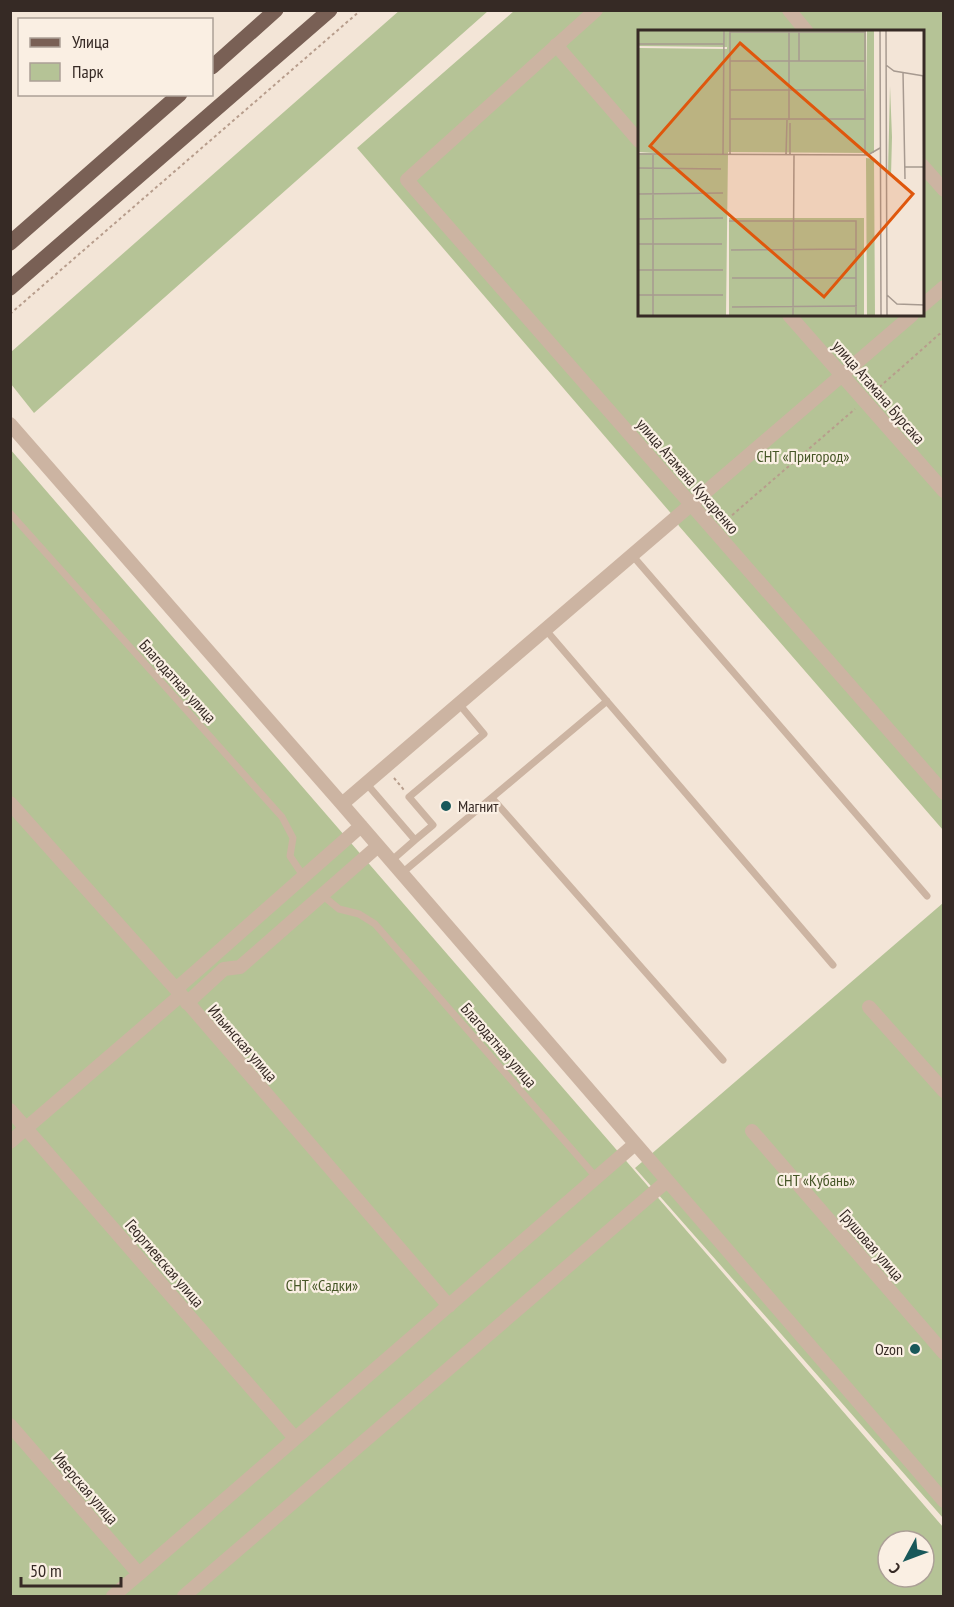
<svg xmlns="http://www.w3.org/2000/svg" width="954" height="1607" font-family="'PT Sans Narrow',sans-serif">
	<style>
		.green { fill: #b5c396; fill-rule: evenodd }
		.lines { fill: none; stroke-linecap: round; stroke-linejoin: round }
		.path { stroke: #b79d8c; stroke-width: 2; stroke-dasharray: 3 3; stroke-linecap: butt }
		.service { stroke: #ccb4a2; stroke-width: 7 }
		.minor { stroke: #ccb4a2; stroke-width: 14 }
		.primary { stroke: #796055; stroke-width: 15 }
		.poi-dot { fill: #18585a; stroke: #faefe3; stroke-width: 2 }
		.labels { text-anchor: middle; dominant-baseline: central; stroke-width: 4.5; stroke-linejoin: round; paint-order: stroke }
		.street-label { font-size: 16px; fill: #362a25; stroke: #faefe3 }
		.park-label { font-size: 16px; fill: #465627; stroke: #faefe3 }
		.poi-label { font-size: 16px; fill: #362a25; stroke: #faefe3; text-anchor: start }
		.inset-road { fill: none; stroke: #a79a90; stroke-width: 1.5 }
		.view { fill: #df570d; fill-opacity: 0.15; stroke: #df570d; stroke-width: 3 }
		.inset-edge { fill: none; stroke: #362a25; stroke-width: 3 }
	</style>
	<rect width="100%" height="100%" fill="#f3e5d7"/>
	<path class="green" d="M400 10 488 11 34 413 11 384V352Z
		M514 11H943V830L679 526 675 518 357 148ZM639 32H922V315H639Z
		M10 449 943 1527V1596H11ZM888 1541H924V1577H888Z
		M943 903V1518L635 1168Z"/>
	<g class="lines">
		<path class="path" d="M10 314 361 10
			M875 391 944 330
			M723 523 855 409
			M394 778 404 790"/>
		<path class="service" d="M10 513 282 817 293 838 290 856 304 877
			M632 555 927 896
			M545 629 833 965
			M366 783 415 840 433 825 409 797 484 734 459 704
			M492 798 723 1060
			M391 861 415 840
			M402 873 607 701
			M322 895 339 909 359 914 375 924 596 1177"/>
		<path class="minor" d="M596 10 407 180 944 793
			M789 10 807 32
			M556 45 639 141
			M922 165 944 190
			M922 306 944 287
			M789 315 944 491
			M10 424 342 804 944 1501
			M10 803 176 989 449 1306
			M342 804 912 315
			M176 989 361 826
			M187 1003 224 969 240 967 378 846
			M869 1007 944 1091
			M10 1110 294 1437
			M752 1131 944 1353
			M10 1142 181 995
			M10 1425 139 1574 635 1144
			M113 1596 139 1574
			M184 1596 667 1181"/>
		<path class="primary" d="M212 67 276 10
			M10 243 180 94
			M10 288 330 10"/>
	</g>
	<g class="poi-dot">
		<circle cx="446" cy="806" r="6"/>
		<circle cx="915" cy="1349" r="6"/>
	</g>
	<g class="labels">
		<g class="street-label">
			<text transform="translate(879 392) rotate(49)">улица Атамана Бурсака</text>
			<text transform="translate(688 476) rotate(49)">улица Атамана Кухаренко</text>
			<text transform="translate(178 681) rotate(48)">Благодатная улица</text>
			<text transform="translate(243 1043) rotate(49)">Ильинская улица</text>
			<text transform="translate(499 1045) rotate(49)">Благодатная улица</text>
			<text transform="translate(872 1245) rotate(49)">Грушовая улица</text>
			<text transform="translate(165 1263) rotate(49)">Георгиевская улица</text>
			<text transform="translate(86 1488) rotate(49)">Иверская улица</text>
		</g>
		<g class="park-label">
			<text x="803" y="456">СНТ «Пригород»</text>
			<text x="816" y="1180">СНТ «Кубань»</text>
			<text x="322" y="1285">СНТ «Садки»</text>
		</g>
		<g class="poi-label">
			<text x="458" y="806">Магнит</text>
			<text x="903" y="1349" text-anchor="end">Ozon</text>
		</g>
	</g>
	<g transform="translate(638 30)">
		<rect width="286" height="286" fill="#f3e5d7"/>
		<path d="M0 0H228L229 71V0H236V123L90 122 88 286H0V123H16L0 122V18L89 19 90 2 89 17 0 16ZM252 56 254 107 253 146 250 144ZM228 128 236 129 237 286H229ZM91 188H226V286H91Z" fill="#b5c396"/>
		<path class="inset-road" d="M242 0 243 286M248 0 249 286M92 1V31M92 2H227M161 2V31M0 14H86M248 35 256 41 286 46M265 42 267 149M285 46 286 157M92 60H226M92 89H227M151 90V0M152 93V125M0 124 230 125 242 118M85 125 86 0M92 125V31H227M148 125 149 90M227 125V0M267 137H286M0 138 83 139M0 164 85 163M0 189 85 188M91 191H218V286M0 214H84M93 220 218 219M0 240H85M94 248H218M0 265H85M249 265 259 274 287 275M94 277 219 276M15 286V124M155 286 156 125"/>
		<path class="view" d="M102 13 275 164 186 267 12 116Z"/>
		<rect width="286" height="286" class="inset-edge"/>
	</g>
	<rect width="954" height="1607" fill="none" stroke="#362a25" stroke-width="24"/>
	<rect x="18" y="18" width="195" height="78" fill="#faefe3" stroke="#aca097" stroke-width="1.5"/>
	<rect x="30" y="38" width="30" height="9" fill="#796055" stroke="#aca097" stroke-width="1.5"/>
	<text x="72" y="48" font-size="18" fill="#362a25">Улица</text>
	<rect x="30" y="63" width="30" height="18" fill="#b5c396" stroke="#aca097" stroke-width="1.5"/>
	<text x="72" y="78" font-size="18" fill="#362a25">Парк</text>
	<g transform="translate(906 1559) rotate(229)"><circle r="28" fill="#faefe3" stroke="#aca097" stroke-width="1.5"/>
	<path d="M0-4.5L10 22L0 15L-10 22Z" fill="#18585a"/>
	<text y="-9" font-size="16" font-weight="bold" text-anchor="middle" fill="#362a25">С</text>
	</g>
	<path d="M21 1577v9h100v-9" fill="none" stroke="#362a25" stroke-width="3"/>
	<text x="30" y="1577" font-size="18" fill="#362a25" stroke="#faefe3" stroke-width="4.5" paint-order="stroke">50 m</text>
</svg>
